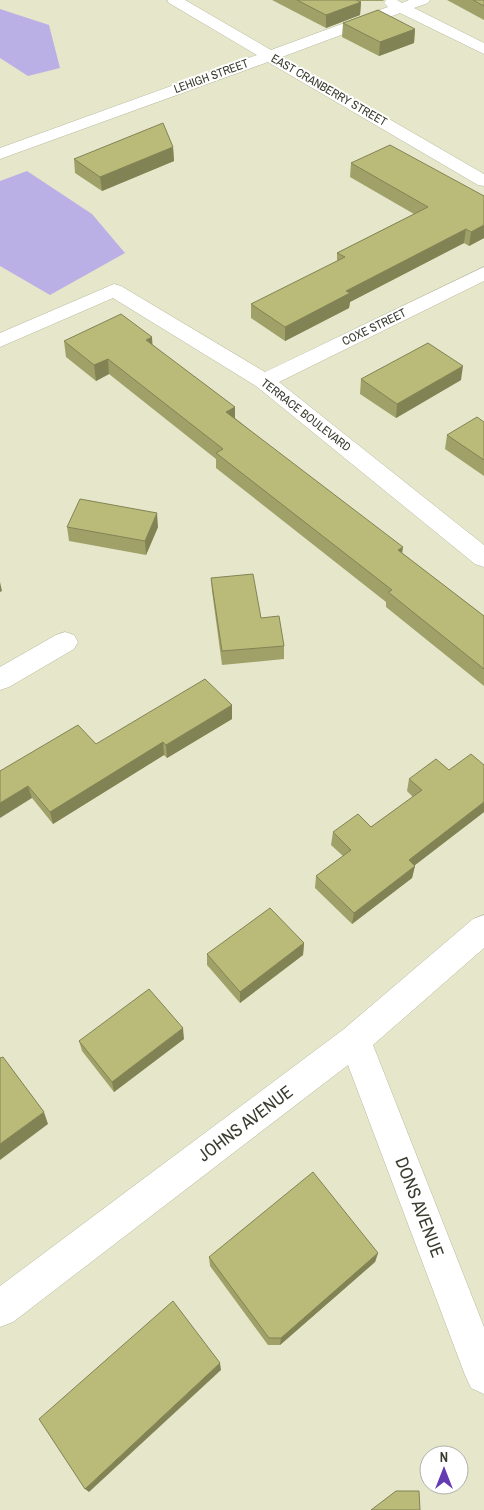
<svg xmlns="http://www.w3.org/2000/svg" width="484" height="1510" font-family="'Archivo Narrow',sans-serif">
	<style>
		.green { fill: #bbb0e6 }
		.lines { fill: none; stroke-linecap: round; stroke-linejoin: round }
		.minor-casing { stroke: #b7b89c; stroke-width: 1 }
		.minor { fill: #fff; fill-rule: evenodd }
		.wall { fill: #a0a168 }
		.shaded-wall { fill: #828355 }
		.building { fill: #babb79; stroke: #828355 }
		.labels { text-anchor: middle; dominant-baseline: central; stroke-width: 4; stroke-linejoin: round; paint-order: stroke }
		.far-street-label { font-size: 12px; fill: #3b3c30; stroke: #fff }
		.near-street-label { font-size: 18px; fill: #3b3c30; stroke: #fff }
	</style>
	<rect width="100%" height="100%" fill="#e6e7ca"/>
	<path class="green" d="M0 9 49 25 60 68 28 76 0 58Z
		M27 171 92 214 125 253 50 295 0 266V181Z"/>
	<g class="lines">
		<defs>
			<path id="minor" d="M167 0H185L271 50 388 7 384 3 386 0H397L402 3 409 0H430L428 3 414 8 484 43V54L400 13 282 57 484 174V186L478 185 268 62 0 159V148L257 55 169 3Z
				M484 267V281L279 382 484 545V567L475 564 256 386 113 298 0 347V333L114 284 121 286 265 372Z
				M65 632 74 635 78 642 74 649 9 687 0 690V667L56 635Z
				M484 915V948L373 1045 484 1327V1394L471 1388 465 1375 348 1065 13 1322 0 1327V1286L344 1029 473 919Z"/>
		</defs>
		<use href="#minor" class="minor-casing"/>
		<use href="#minor" class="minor"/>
	</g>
	<path class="wall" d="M272 0H384L383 1H359L361 2 360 15 326 28Z
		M447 0H484V20Z
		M343 23 415 29 414 43 379 56 342 37Z
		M173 147 174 161 102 191 75 173 74 159Z
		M351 163 484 196V238L469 246 464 243 350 302 349 308 285 341 251 318V304L337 261V253L414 214 350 177Z
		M64 341 153 345 235 418 402 553 484 616V686L386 607V602L216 468V459L109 374 96 381 66 357Z
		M361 379 461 380 396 418 360 394Z
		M484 422V476L445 449 447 435Z
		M67 527H158L146 555 69 541Z
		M211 578 261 618 284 646V659L222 665 212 591Z
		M232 719 167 758 164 755 53 824 32 798 0 771 96 744Z
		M484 765V812L415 865 412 878 352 924 315 888 316 876 343 856 331 845 333 832 371 827 413 797 407 791 409 779 449 770Z
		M304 943 303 955 240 1003 207 965V954Z
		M184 1039 114 1092 82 1051 79 1041Z
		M378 1253 375 1262 280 1345H268L210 1266 209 1257Z"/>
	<path class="shaded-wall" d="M361 2 360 15 326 28V15Z
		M415 29 414 43 379 56 380 42Z
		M173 147 174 161 102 191 100 177Z
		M484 225V238L469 246 471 232Z
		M466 229 464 243 350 302 349 308 285 341V327L346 291Z
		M152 337 153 352 146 340Z
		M108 359 109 374 96 381 94 365Z
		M463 366 461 380 396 418 397 404Z
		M235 407V422L226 412Z
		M157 513 158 527 146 555 145 541Z
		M403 547 401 562 398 550Z
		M0 582 2 591 0 592Z
		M232 705V719L167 758 166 745Z
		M163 742 164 755 53 824 50 812Z
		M28 786 32 798 0 818V803Z
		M484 802V812L406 872 409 860Z
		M415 866 412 878 352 924 354 913Z
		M304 943 303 955 240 1003V992Z
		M183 1028 184 1039 114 1092 112 1082Z
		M44 1112 48 1124 0 1160V1144Z
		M378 1253 375 1262 280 1345 281 1338Z
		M220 1363 221 1370 89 1492 85 1489Z"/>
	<path class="building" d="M297 0H356L361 2 326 15Z
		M473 0H484V6Z
		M378 10 415 29 380 42 343 23Z
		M163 123 173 147 100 177 74 159Z
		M390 145 484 196V225L471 232 466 229 346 291 350 293 285 327 251 304 345 257 337 253 428 207 351 163Z
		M121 314 152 337 146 340 235 407 226 412 403 547 398 550 484 616V669L388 592 392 590 216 453 223 449 108 359 94 365 64 341Z
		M428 343 463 366 397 404 361 379Z
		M477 417 484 422V460L447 435Z
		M80 499 157 513 145 541 67 527Z
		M253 574 261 618 279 616 284 646 222 651 211 578Z
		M205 679 232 705 166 745 163 742 50 812 28 786 0 803V771L78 725 96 744Z
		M471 754 484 765V802L409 860 415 866 354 913 316 876 351 850 333 832 358 814 371 827 422 790 409 779 436 759 449 770Z
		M270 908 304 943 240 992 207 954Z
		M149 989 183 1028 112 1082 79 1041Z
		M3 1057 44 1112 0 1144V1058Z
		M313 1172 378 1253 281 1338H269L209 1257Z
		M173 1301 220 1363 85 1489 39 1419Z
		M396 1491H419L420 1510H371Z"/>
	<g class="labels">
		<g class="far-street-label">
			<text transform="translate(211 76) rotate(-20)">LEHIGH STREET</text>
			<text transform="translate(329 90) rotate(30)">EAST CRANBERRY STREET</text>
			<text transform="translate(374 327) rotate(-26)">COXE STREET</text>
			<text transform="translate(306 415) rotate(38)">TERRACE BOULEVARD</text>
		</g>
		<g class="near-street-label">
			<text transform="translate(245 1123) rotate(-37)">JOHNS AVENUE</text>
			<text transform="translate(420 1207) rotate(69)">DONS AVENUE</text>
		</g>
	</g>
	<g transform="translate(444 1470)"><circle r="24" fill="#ffffff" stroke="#b1b1ac"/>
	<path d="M0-4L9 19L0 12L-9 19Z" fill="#643bb3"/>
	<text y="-8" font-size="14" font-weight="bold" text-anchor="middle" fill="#3b3c30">N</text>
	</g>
</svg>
